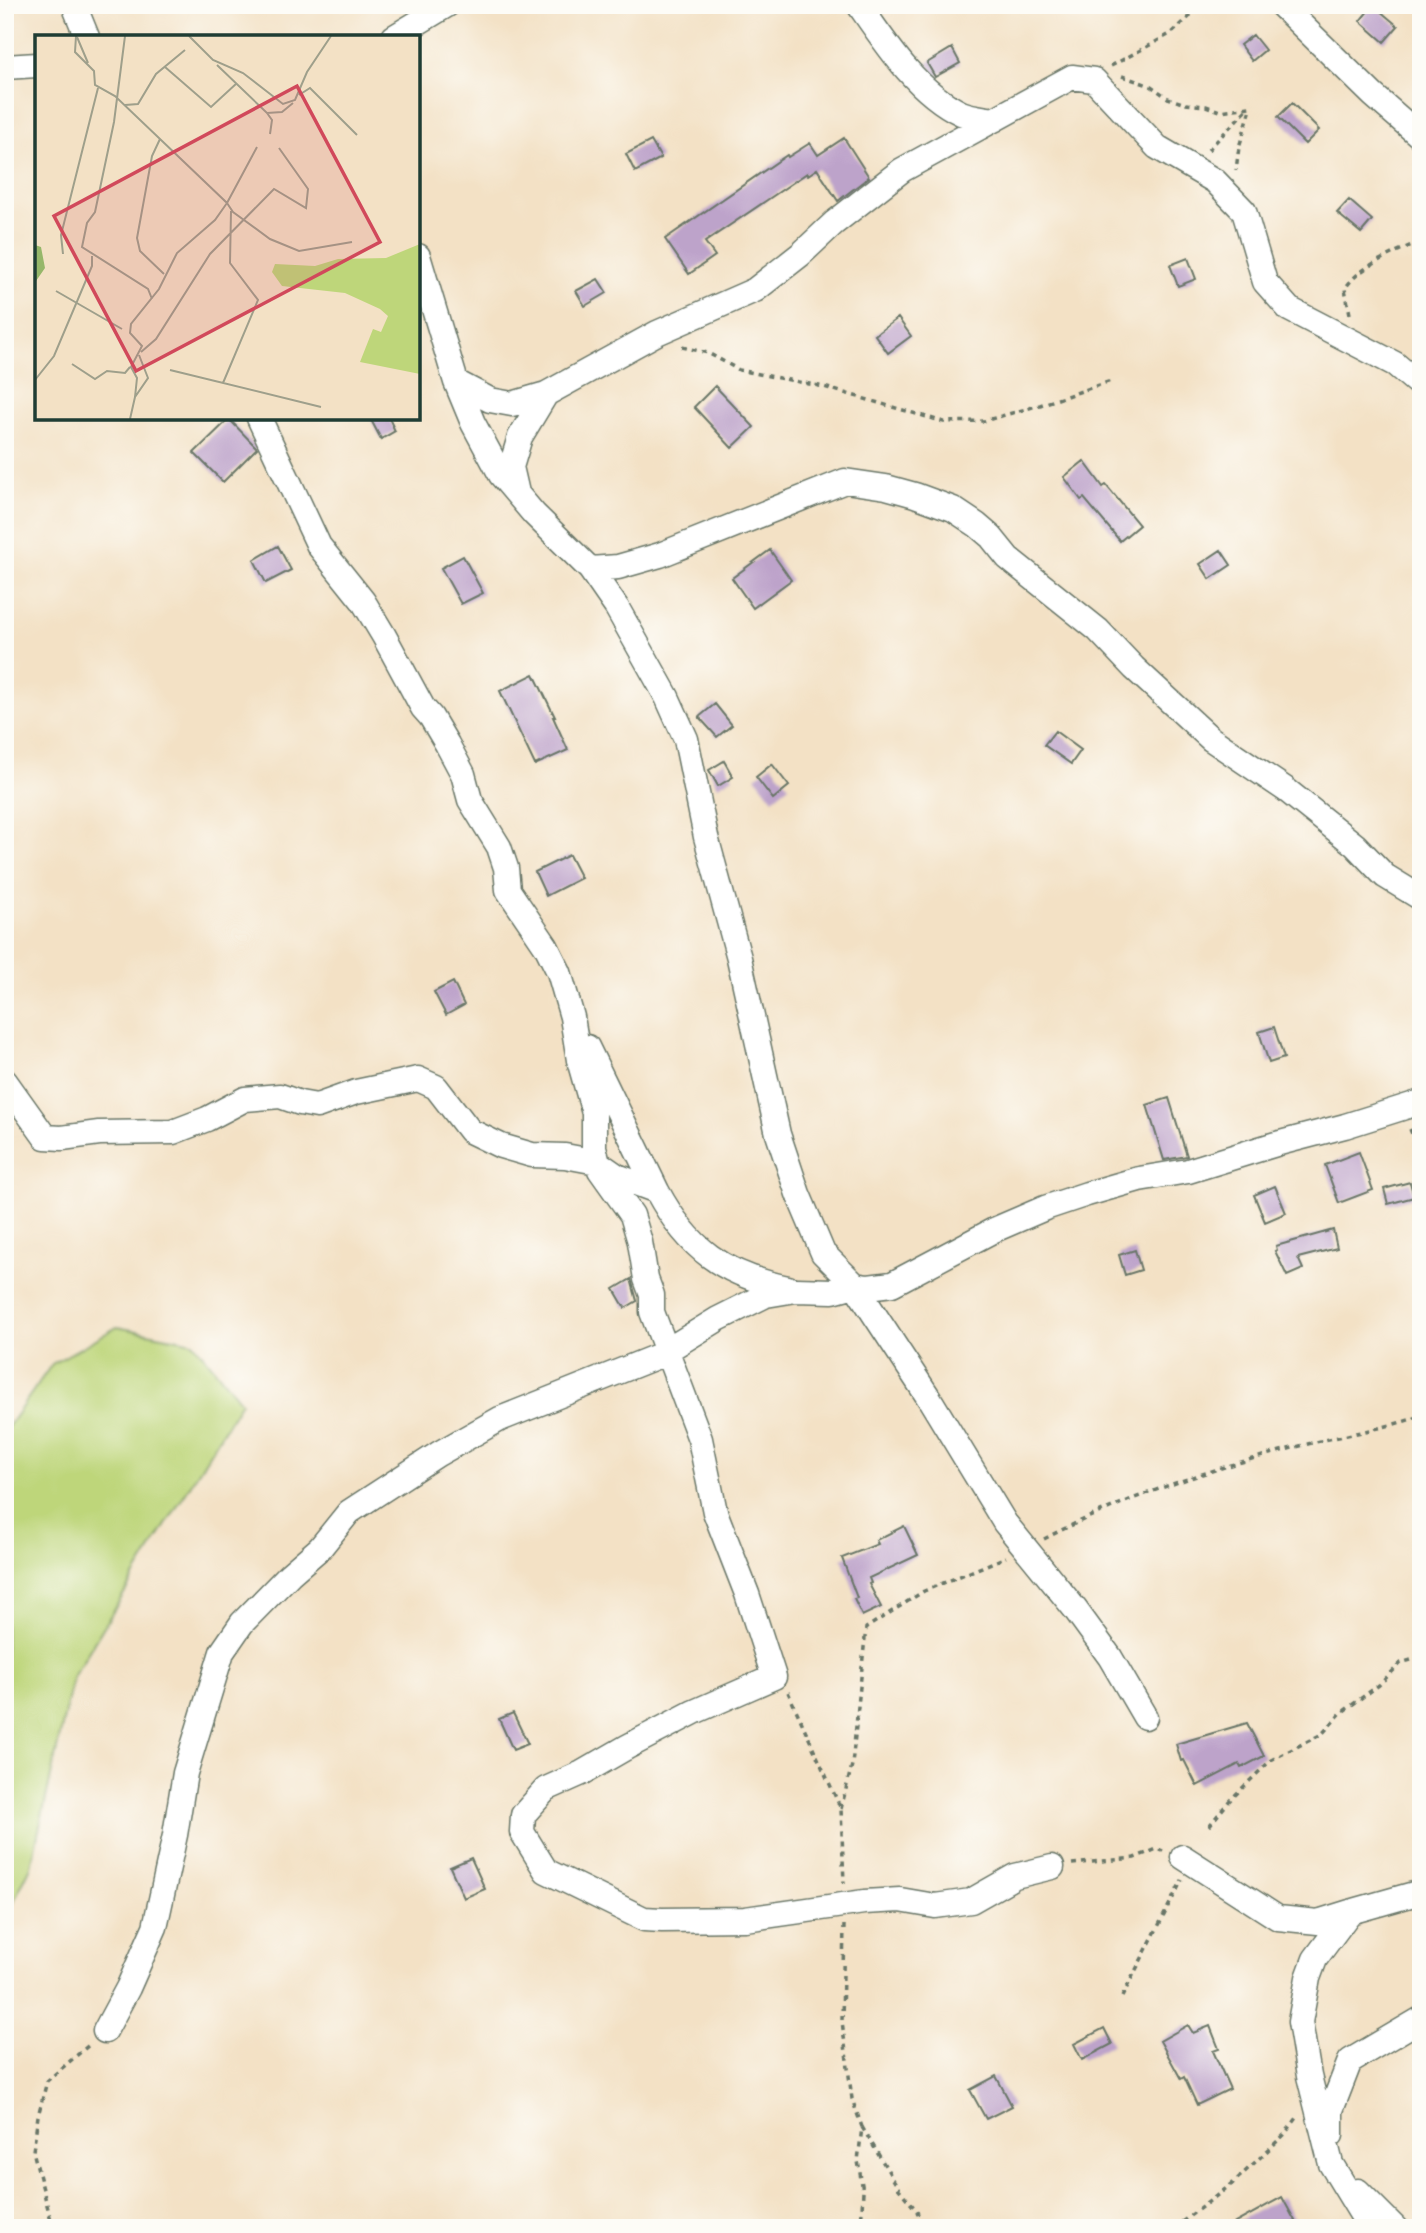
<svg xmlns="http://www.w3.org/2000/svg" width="1426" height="2233" font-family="'Indie Flower',sans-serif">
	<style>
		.green { fill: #bed67a; stroke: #6e8a57; stroke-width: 2 }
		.building { fill: #bda3ca }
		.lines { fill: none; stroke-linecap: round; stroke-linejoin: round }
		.minor-casing { stroke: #697667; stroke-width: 27 }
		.path { stroke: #697667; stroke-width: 3.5; stroke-dasharray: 5 5; stroke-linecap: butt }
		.minor { stroke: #fff; stroke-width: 24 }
		.inset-road { fill: none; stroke: #9e9f8b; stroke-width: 2 }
		.view { fill: #d1495b; fill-opacity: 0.15; stroke: #d1495b; stroke-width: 3.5 }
		.inset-edge { fill: none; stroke: #1f3d34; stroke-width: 3.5 }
	</style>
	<rect width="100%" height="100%" fill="#fdfcf7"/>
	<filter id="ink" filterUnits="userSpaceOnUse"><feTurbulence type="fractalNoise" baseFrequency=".0143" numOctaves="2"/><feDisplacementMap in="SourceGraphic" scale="14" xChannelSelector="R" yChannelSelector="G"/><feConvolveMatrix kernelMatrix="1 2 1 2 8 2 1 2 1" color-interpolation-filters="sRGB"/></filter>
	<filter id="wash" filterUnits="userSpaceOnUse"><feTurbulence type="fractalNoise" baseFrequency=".00686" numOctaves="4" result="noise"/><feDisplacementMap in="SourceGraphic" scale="28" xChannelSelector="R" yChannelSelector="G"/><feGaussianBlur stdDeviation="1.57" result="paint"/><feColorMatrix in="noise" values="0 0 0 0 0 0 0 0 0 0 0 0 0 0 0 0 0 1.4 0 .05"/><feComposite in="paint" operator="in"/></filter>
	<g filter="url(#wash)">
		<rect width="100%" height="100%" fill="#f3e1c5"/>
		<path class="green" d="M117 1327 193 1342 241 1402 73 1677 31 1866 5 1919V1431L52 1364Z"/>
		<g id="blocks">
			<path class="building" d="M1373 5 1398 26 1384 42 1360 21Z
				M1253 35 1265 50 1252 61 1240 45Z
				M952 48 960 63 935 77 927 63Z
				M1292 103 1319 130 1305 144 1278 117Z
				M844 138 869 177 838 201 817 169 808 175 807 173 705 242 715 256 689 274 665 239 787 155 788 157 810 143 818 155Z
				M651 141 661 158 635 172 626 154Z
				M1349 200 1372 220 1361 233 1337 213Z
				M1188 258 1196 279 1178 286 1170 265Z
				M598 279 607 293 585 306 576 291Z
				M898 318 911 336 888 353 875 335Z
				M715 386 754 427 732 448 694 407Z
				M370 418H389L395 431 381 439Z
				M229 419 257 448 223 482 194 453Z
				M1084 461 1103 487 1106 485 1139 525 1120 541 1084 498 1081 500 1064 477Z
				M278 546 291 570 266 583 254 560Z
				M770 550 791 580 753 608 732 578Z
				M1221 550 1231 565 1210 579 1200 564Z
				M463 556 483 593 461 604 441 568Z
				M534 674 555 717H553L568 750 535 765 500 691Z
				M715 704 732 725 717 737 699 717Z
				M1055 731 1081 750 1071 764 1044 745Z
				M724 761 733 777 718 786 709 770Z
				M772 764 789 786 773 799 756 777Z
				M569 855 581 878 546 896 535 872Z
				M453 982 464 1005 446 1015 434 992Z
				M1274 1027 1284 1058 1269 1063 1259 1032Z
				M1169 1098 1187 1156 1164 1160 1147 1105Z
				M1359 1152 1373 1190 1339 1203 1325 1165Z
				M1410 1182 1414 1197 1388 1204 1384 1189Z
				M1275 1186 1286 1213 1265 1222 1254 1195Z
				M1333 1230 1337 1248 1298 1258 1303 1269 1287 1276 1275 1251 1277 1250 1276 1246Z
				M1135 1250 1141 1270 1125 1275 1119 1255Z
				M631 1279 637 1301 625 1308 614 1289Z
				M904 1526 918 1555 869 1578 871 1583 869 1584 881 1607 862 1616 854 1599 857 1598 842 1558 878 1544 876 1540Z
				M513 1713 528 1744 513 1750 499 1719Z
				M1247 1723 1264 1756 1241 1768 1239 1764 1197 1786 1184 1760 1181 1761 1176 1744Z
				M471 1858 485 1889 464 1898 450 1867Z
				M1188 2025 1193 2033 1210 2026 1219 2049 1213 2051 1230 2089 1197 2105 1184 2077 1181 2079 1160 2041Z
				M1104 2028 1112 2044 1082 2060 1074 2044Z
				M996 2076 1012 2106 986 2119 970 2090Z
				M1282 2197 1295 2221 1284 2228H1226Z"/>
		</g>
	</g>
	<g filter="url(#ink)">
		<use href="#blocks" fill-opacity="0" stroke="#697667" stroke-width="2"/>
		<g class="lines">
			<defs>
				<path id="minor" d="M74 5 87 37
					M859 5C886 44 917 92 961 113 971 117 983 118 994 120
					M1281 5 1373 95 1421 137
					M394 37 447 5
					M5 67 37 65
					M418 256 456 382 473 423 501 475 534 514 590 569 617 608 667 697 686 739 706 837 739 958 778 1134 798 1194 823 1253 855 1285 868 1287 892 1284 994 1230 1045 1208 1087 1194 1139 1179 1188 1171 1276 1144 1345 1126 1421 1102
					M456 382 490 400 512 404 546 394 657 333 755 290 801 254 834 223 902 170 1072 77 1094 80 1157 147 1215 181 1244 211 1265 282 1289 309 1395 364 1421 386
					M259 418 319 546 363 601 384 636 423 708 431 717 447 744 463 774 470 800 499 847 506 868 508 890 546 946 559 972 572 1017 579 1060 594 1113V1147L600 1170 632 1215 640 1242 646 1279 652 1295V1312L700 1439 715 1512 747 1594 774 1677 694 1712 627 1747 582 1773 546 1789 523 1815 522 1832 546 1871 644 1919 662 1920 745 1919 864 1902 900 1900 935 1906 971 1901 1015 1876 1052 1867
					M517 493 511 467 520 437 546 394
					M590 569 618 567 660 555 845 481 886 487 915 495 953 509 977 525 991 537 1008 558 1098 630 1134 668 1211 739 1285 789 1355 845 1385 876 1421 898
					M587 1047 657 1191
					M5 1081 45 1137 62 1138 99 1133 173 1132 207 1119 245 1099 280 1096 300 1103 317 1106 356 1092 418 1079 436 1087 470 1131 501 1146 532 1155 565 1156 597 1162 617 1176 657 1191C688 1249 724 1275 788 1288
					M1183 1857 1278 1918 1318 1922 1350 1912
					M105 2031 128 1988 155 1927 175 1835 185 1773 222 1652 242 1623 290 1574 320 1548 349 1512 438 1454 500 1419 658 1356 718 1319 766 1295 796 1290 833 1291 855 1285 929 1398 1005 1523 1075 1609 1110 1657 1145 1717
					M1331 2135V2110L1350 2061 1421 2019
					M1358 2191 1395 2228
					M1370 2228 1331 2164 1309 2076 1300 2022 1308 1978 1315 1959 1350 1912 1421 1892"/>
			</defs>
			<use href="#minor" class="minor-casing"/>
			<path class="path" d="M1111 66 1172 33 1202 5
				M1122 76 1151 86 1168 98 1185 104 1206 106 1220 111 1250 107 1251 109 1239 147 1236 170
				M1208 150 1248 108
				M1350 314 1345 289C1357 267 1398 251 1421 241
				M682 347 708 353 739 370 824 387 944 422 984 421 1040 405 1111 381
				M1410 1129 1421 1157
				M1044 1539C1122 1498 1211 1469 1296 1447 1337 1436 1380 1430 1421 1416
				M788 1692 841 1809 844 1883
				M841 1809 852 1765 866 1628 924 1591 1006 1557
				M1209 1826 1230 1800 1271 1760 1322 1734 1341 1713 1379 1685 1401 1663 1421 1657
				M1072 1864 1134 1858 1157 1849 1163 1851
				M844 1925 842 2021 852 2099 862 2127 858 2161 863 2191 861 2228
				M1122 1997 1182 1880
				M862 2127 899 2189 917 2211 922 2228
				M53 2228 33 2151 38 2116 47 2081 90 2044
				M1174 2228 1232 2184 1284 2135 1297 2118"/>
			<use href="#minor" class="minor"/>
		</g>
	</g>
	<g transform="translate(35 35)">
		<rect width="385" height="385" fill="#f3e1c5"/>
		<path d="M385 209V339L325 327 338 294 346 297 353 281 345 274 310 258 247 251 237 237 240 229 280 231 303 224 351 223Z" fill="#bed67a"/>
		<path d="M0 210 6 212 10 233 1 246V279Z" fill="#96b76a"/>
		<path class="inset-road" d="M41 1 40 17 59 36 60 50 80 61 192 168 180 185 142 218 124 254 96 289 95 298 107 311 96 332 102 343 100 362 113 343 104 320M90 1 79 87 60 177 52 188 47 212 113 254 117 264M154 1 178 25 208 38 248 69 260 65 272 37 296 1M42 2 53 28M182 30 232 78 247 77 258 68M130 32 176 72 202 48M264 60 275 53 322 100M90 70 103 69 121 39 150 15M232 78 237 85 235 99M125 104 117 121 102 203 105 216 129 239M222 112 192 168 198 177 235 204 264 216 317 207M28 219 26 200 63 53M21 256 87 294M106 317 121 304 175 219 239 154 271 173 273 154 244 113M37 329 60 344 72 336 90 338 95 332M135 335 286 372M0 345 19 321 57 231V221M188 348 223 265 195 228 196 176M95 384 100 362"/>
		<path class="view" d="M262 51 345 207 101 336 19 181Z"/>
		<rect width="385" height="385" class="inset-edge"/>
	</g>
	<rect width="1426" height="2233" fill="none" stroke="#fdfcf7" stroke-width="28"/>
</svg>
